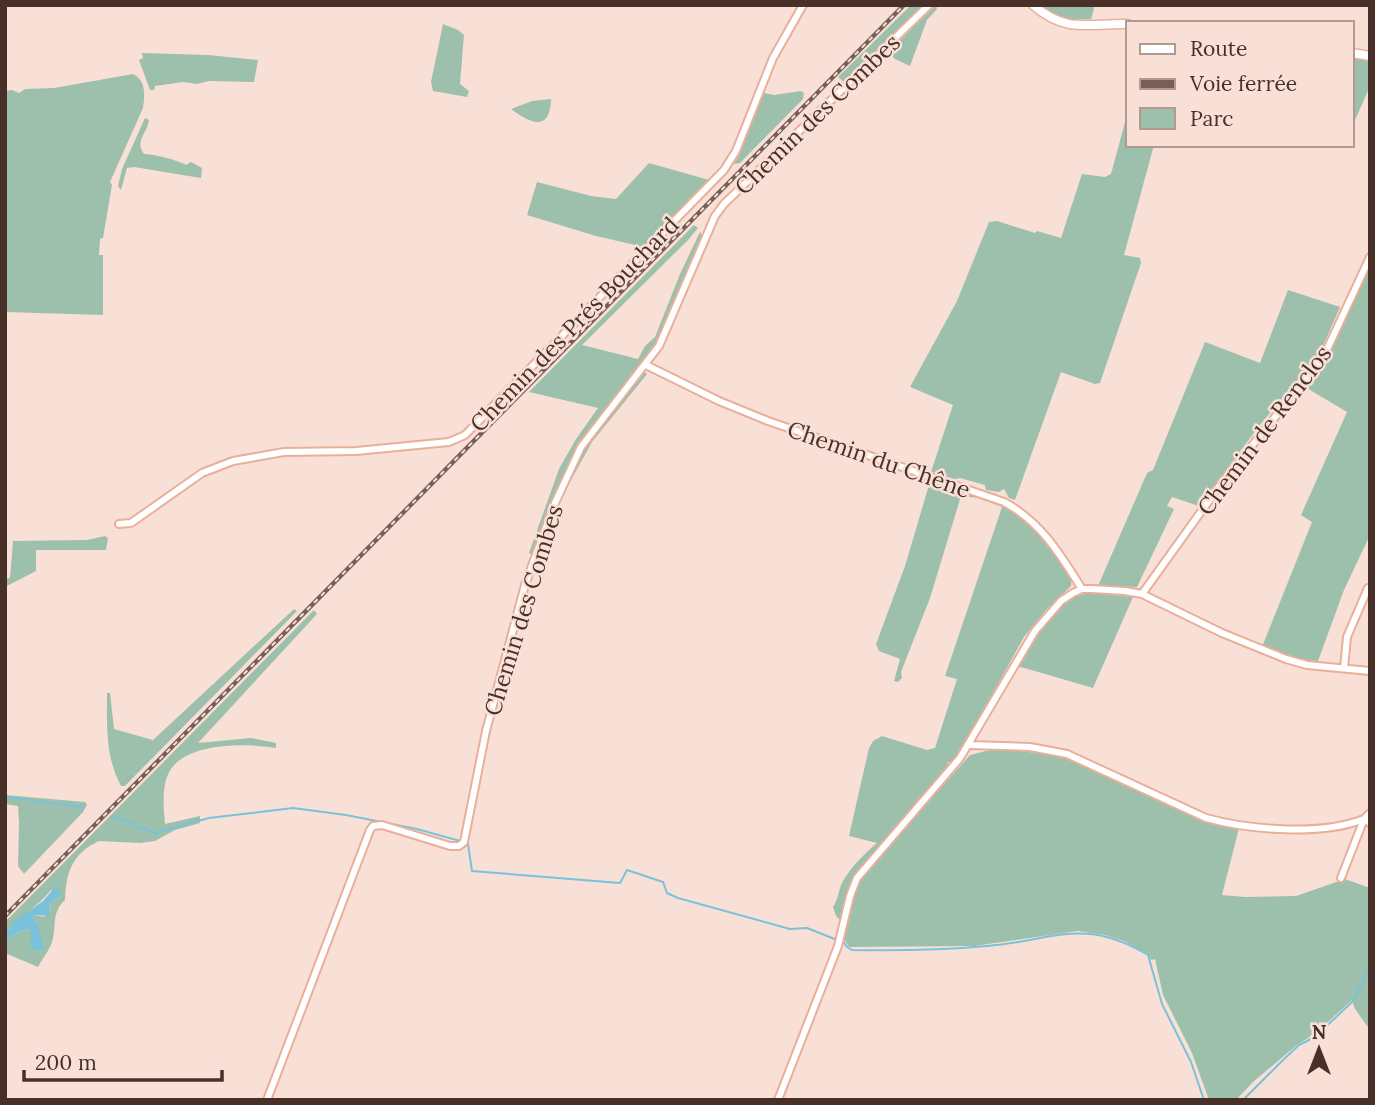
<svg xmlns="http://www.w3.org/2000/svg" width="1375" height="1105" font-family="Lora,serif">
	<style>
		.green { fill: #9cc0ac }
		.water { fill: #79c2da }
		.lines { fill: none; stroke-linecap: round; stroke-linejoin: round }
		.stream { stroke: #79c2da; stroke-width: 2 }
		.minor-casing { stroke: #ebaf99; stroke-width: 10 }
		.tertiary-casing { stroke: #ebaf99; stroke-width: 11 }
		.minor { stroke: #fff; stroke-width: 6 }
		.tertiary { stroke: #fff; stroke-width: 8 }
		.rail-casing { stroke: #775f57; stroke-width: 4.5 }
		.rail { stroke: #f9e0d7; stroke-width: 2; stroke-dasharray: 5; stroke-linecap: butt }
		.labels { text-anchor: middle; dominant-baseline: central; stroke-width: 5; stroke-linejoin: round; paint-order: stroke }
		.street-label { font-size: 23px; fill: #483028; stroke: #f9e0d7 }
	</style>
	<rect width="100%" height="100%" fill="#f9e0d7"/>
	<path class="green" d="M911 5H926L845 83 838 77Z
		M936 5 937 9 927 20 910 66 895 59 888 52Z
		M1040 5H1095L1091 19C1071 20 1056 19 1040 5Z
		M443 24 458 30 464 35 460 84 469 91 467 97 433 91 431 82Z
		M142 53 208 55 258 60 254 82 209 81 197 84 183 82 155 86 154 90H150L139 60 143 58Z
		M1352 57 1370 61V86L1352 127Z
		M133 74C146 80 145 95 143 108L110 182 112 185 103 238 100 239 99 255H103V315L5 312V91L12 90 19 93 25 89 54 88Z
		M801 91 804 93 803 99 740 163 734 164 739 155 760 94 764 93 774 95Z
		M551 99C550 133 530 123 511 109L532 101Z
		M1128 111V145H1154L1124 255 1140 258 1141 263 1100 383 1095 384 1061 372 1015 500 1009 498 1004 489 999 492 986 490 985 485 960 478 952 480 939 473 931 472 953 405 910 387 957 301 989 222 997 221 1035 233 1037 231 1061 238 1082 174 1105 177 1111 174Z
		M145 118 149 120C148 132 134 141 144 154 153 154 178 160 186 165L191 162 202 168 201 178 134 167 127 168 121 190 118 186 122 169Z
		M649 163 709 180 644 247 596 236 527 215 537 182 591 196 616 199Z
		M694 225 698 228 688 240 582 345 638 359 645 346 655 337 680 274 700 232 703 237 660 340 639 368 647 374 592 442 565 491 558 489 533 555 529 553 559 469 576 439 598 408 529 392Z
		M1370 262V535L1344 590 1318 661 1301 660 1262 647 1312 522 1301 515 1347 412 1305 387 1325 359Z
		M1288 290 1340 307 1320 353 1259 426 1203 501 1202 507 1172 497 1167 506 1174 509 1137 587 1098 586 1147 473 1153 470 1205 342 1260 363Z
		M921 479C934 480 949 486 962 490 1025 511 1036 524 1072 578L1071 586 1047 609 1024 637 955 762H947L951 766 854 877 841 921 836 916 833 907C839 898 838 890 843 881 852 866 864 854 877 843L849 836 869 748 873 741 882 736 927 750 935 748 957 679 945 676 1002 507 979 498 961 496 930 598 901 672 902 678 898 682 894 681 900 659 879 651 876 644 905 566 929 485Z
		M105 536 108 538 106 550H36V571L5 587V579L10 578 13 541 87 540Z
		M1091 593 1133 597 1093 688 1021 667 1015 668C1032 640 1054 596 1091 593Z
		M294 609 297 611 125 786H121C105 756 107 726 107 693H110L114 729 153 740Z
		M314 610 317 614 198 743 251 738 276 743V748C246 743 176 741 166 780 162 794 164 810 165 824L200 816V823L175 830 155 841 140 843 99 841C72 854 66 872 65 900 51 912 57 927 52 942 49 951 42 959 38 967L5 953V940L26 929 31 931V940L38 925 34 919 35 915 44 917 50 911 51 902 61 896 51 890C38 907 19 916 5 933V922Z
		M990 750 1019 751 1065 756 1067 759 1074 760 1201 821 1239 828 1222 895 1245 897 1296 896 1345 879 1370 888V1030L1355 1009 1352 1000 1316 1033 1297 1045 1253 1082 1236 1100H1209L1192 1053 1163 995 1155 959 1151 960 1148 954 1124 941 1105 935 1078 931 974 946 849 947 842 936 854 890 861 877 970 755Z
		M5 795 85 802 87 805 83 812 24 874 18 866 19 824 18 806 5 804Z"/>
	<path class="water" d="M56 886 61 896 51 902 49 916 35 915 34 919 38 925 44 950H31V931L26 929 5 940V933L16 920 43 901Z"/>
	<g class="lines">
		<path class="stream" d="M5 797 83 807
			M112 816 155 833 209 818 293 808 346 815 417 829 460 841
			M468 844 472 871 620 883 627 870 663 882 667 893 678 898 790 929 807 928 837 940
			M843 941 847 947 852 950C896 951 942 950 987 946 1054 941 1082 916 1148 955L1162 1004 1191 1062 1204 1100
			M1243 1100 1283 1060 1299 1045 1315 1037 1353 1001 1370 968"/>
		<defs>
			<path id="minor" d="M646 365 719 401 768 421 1004 502C1041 522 1060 554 1082 589
				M119 524 131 523 202 473 233 461 284 452 356 451 449 442 465 435 724 170 736 151 773 58 803 5
				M1142 594 1218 488 1324 356 1370 257
				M1344 668 1347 637 1368 588
				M970 745 1030 747 1067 754 1206 818C1250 830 1321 836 1364 819L1370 823
				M1341 878 1364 819 1370 813
				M267 1100 370 830 373 826 382 825 450 846H459L464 842 486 731 525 585 555 503 581 447 659 346 715 216 724 204 929 5
				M778 1100 838 946 850 896 857 878 960 758 1035 631 1061 601 1073 593 1082 589H1092L1125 591 1142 594 1222 633 1286 659 1307 665 1370 671"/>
			<path id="tertiary" d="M1033 5C1067 34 1088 23 1128 24
				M1352 53 1370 56"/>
		</defs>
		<use href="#minor" class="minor-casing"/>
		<use href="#tertiary" class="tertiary-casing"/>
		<use href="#minor" class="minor"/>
		<use href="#tertiary" class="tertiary"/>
		<defs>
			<path id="rail" d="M5 916 904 5"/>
		</defs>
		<use href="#rail" class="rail-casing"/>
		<use href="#rail" class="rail"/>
	</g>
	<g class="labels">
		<g class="street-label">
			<text transform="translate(817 114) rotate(-44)">Chemin des Combes</text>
			<text transform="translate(574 324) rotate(-46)">Chemin des Prés Bouchard</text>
			<text transform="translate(1264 430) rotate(-53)">Chemin de Renclos</text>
			<text transform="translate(879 459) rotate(19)">Chemin du Chêne</text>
			<text transform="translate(523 610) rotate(-73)">Chemin des Combes</text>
		</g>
	</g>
	<rect width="1375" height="1105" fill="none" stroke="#483028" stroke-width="14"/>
	<rect x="1126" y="21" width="228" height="126" fill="#f9e0d7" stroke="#b29a91" stroke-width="2"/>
	<rect x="1140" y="44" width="35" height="10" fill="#ffffff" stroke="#b29a91" stroke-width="2"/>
	<text x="1190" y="56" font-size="21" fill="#483028">Route</text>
	<rect x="1140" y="79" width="35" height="10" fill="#775f57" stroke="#b29a91" stroke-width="2"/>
	<text x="1190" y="91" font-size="21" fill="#483028">Voie ferrée</text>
	<rect x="1140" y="108" width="35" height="21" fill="#9cc0ac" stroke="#b29a91" stroke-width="2"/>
	<text x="1190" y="126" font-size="21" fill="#483028">Parc</text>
	<g transform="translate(1319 1049)" stroke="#f9e0d7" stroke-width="5" paint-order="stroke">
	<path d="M0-5L12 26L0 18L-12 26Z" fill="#483028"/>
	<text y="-10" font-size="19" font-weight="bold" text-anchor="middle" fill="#483028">N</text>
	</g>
	<path d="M24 1070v10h198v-10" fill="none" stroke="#483028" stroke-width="3.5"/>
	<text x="35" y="1070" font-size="21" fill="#483028" stroke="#f9e0d7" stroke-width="5" paint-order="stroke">200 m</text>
</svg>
